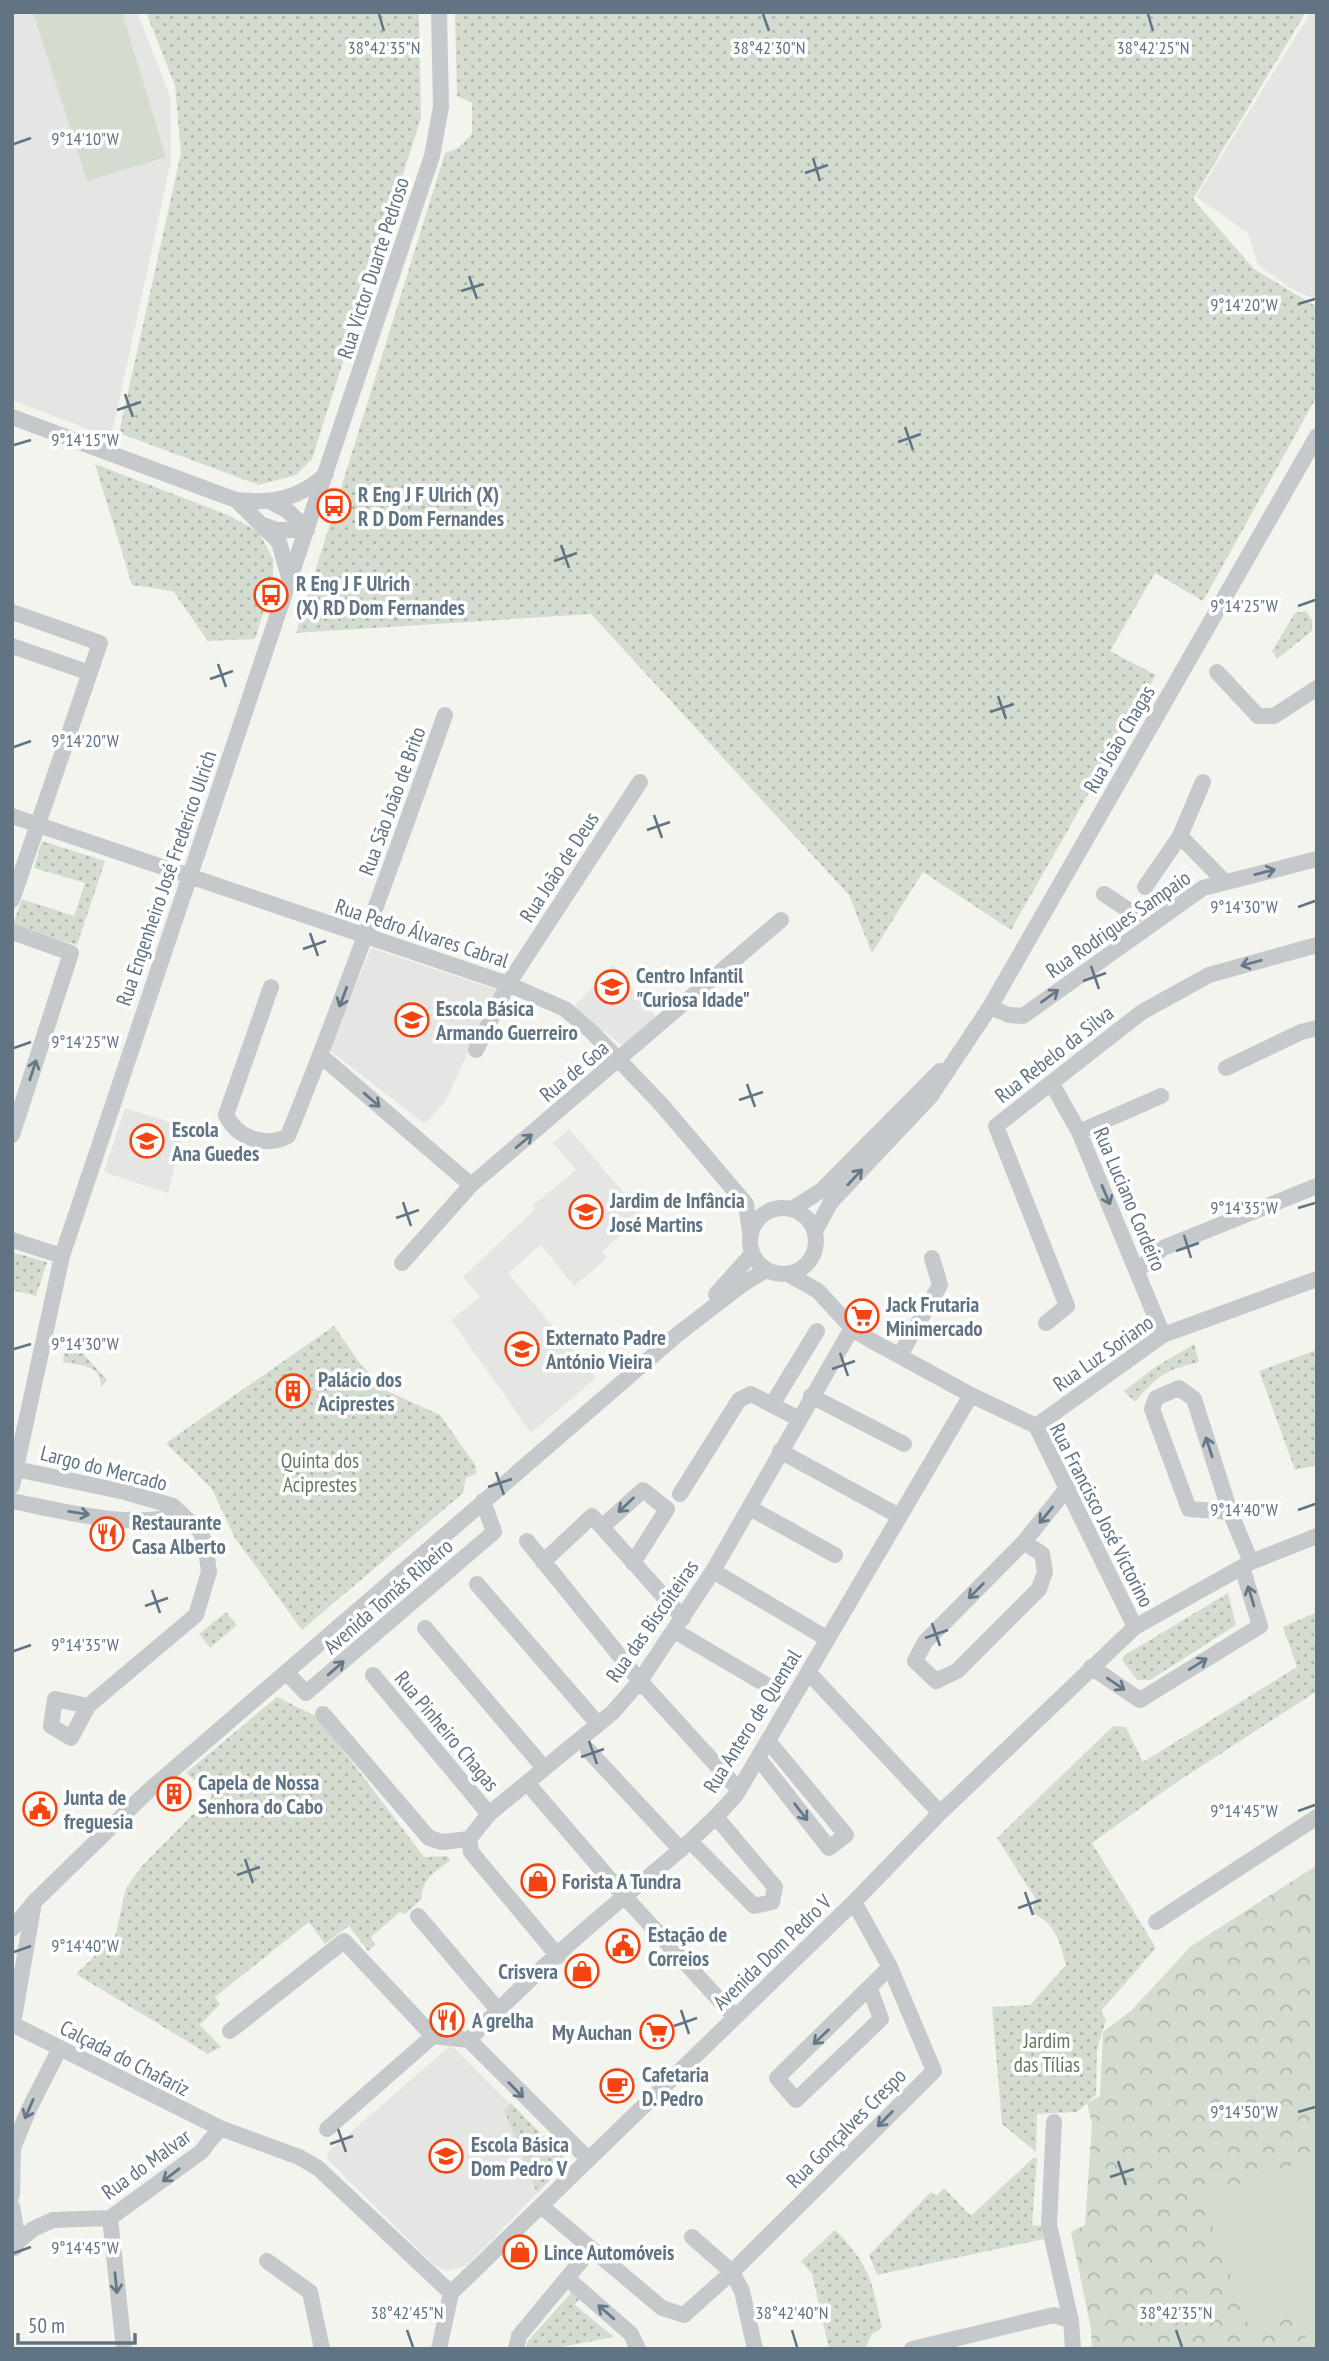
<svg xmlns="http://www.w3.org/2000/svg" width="1329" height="2361" font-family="'PT Sans Narrow',sans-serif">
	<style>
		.built { fill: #e5e6e3 }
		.green { fill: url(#green-dots) }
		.forest { fill: url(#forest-crowns) }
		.pitch { fill: #d4dcd0 }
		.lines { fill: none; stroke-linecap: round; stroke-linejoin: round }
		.minor { stroke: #c6c9cc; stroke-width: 16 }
		.oneway { stroke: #657888 }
		.ticks { fill: none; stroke: #607484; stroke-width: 2.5 }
		.labels { text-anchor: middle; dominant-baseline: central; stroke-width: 7; stroke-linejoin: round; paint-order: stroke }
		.street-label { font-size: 21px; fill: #607484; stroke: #fff }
		.poi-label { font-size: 21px; font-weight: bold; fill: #607484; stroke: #fff; text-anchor: start }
		.park-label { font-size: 21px; fill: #657a5f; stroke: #fff }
		.ticks-label { font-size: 18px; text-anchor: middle; fill: #607484; stroke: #fff; stroke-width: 7; stroke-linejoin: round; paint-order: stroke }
	</style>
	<defs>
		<pattern id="green-dots" width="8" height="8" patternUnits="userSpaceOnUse" patternTransform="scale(1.75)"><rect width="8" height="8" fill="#d4dcd0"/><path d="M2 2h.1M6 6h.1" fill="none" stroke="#afb7ae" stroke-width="1.8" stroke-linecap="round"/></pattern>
		<pattern id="forest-crowns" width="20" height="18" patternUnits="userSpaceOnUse" patternTransform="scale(1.75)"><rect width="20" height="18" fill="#d4dcd0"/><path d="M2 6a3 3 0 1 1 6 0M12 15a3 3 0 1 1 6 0" fill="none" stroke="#afb7ae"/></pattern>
	</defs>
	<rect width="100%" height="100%" fill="#f4f4ef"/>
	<path class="built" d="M12 12H137L170 96 171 161 111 438 12 400Z
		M1311 12H1317V300L1292 289 1258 265 1248 233 1196 197Z
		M371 948 497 990 445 1102 425 1124 329 1050Z
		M613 965 656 1017 623 1046 573 1008Z
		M125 1108 185 1127 168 1193 104 1172Z
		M569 1129 644 1216 602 1251 607 1258 574 1286 541 1245 508 1273 596 1378 531 1433 451 1320 480 1297 463 1277 535 1209 533 1205 576 1170 553 1143Z
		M451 2045 566 2159 558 2172 466 2266 446 2271 434 2265 327 2159 328 2152Z"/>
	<path class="green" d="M146 12H419L421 118 312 459 296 475 259 485 119 433 181 153 175 86Z
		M455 12H1306L1193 199 1254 269 1317 307V396L1203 601 1155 573 1110 651 1156 675 1011 930 923 872 872 953 849 895 591 614 296 633 445 153 458 148 472 134V103L457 96Z
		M95 464 228 515 259 532 273 559V581L255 639 208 641 173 591 132 585Z
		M1306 611 1312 620V631L1277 659 1272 651 1295 613Z
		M42 841 105 861 77 945 12 927 22 899 74 916 85 883 34 868Z
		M12 1252 47 1262 36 1296 12 1290Z
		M334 1326 359 1362 385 1390 440 1415 476 1466V1474L466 1478 463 1493 302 1630 235 1538 212 1489 166 1443Z
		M66 1335 107 1380 101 1387C101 1364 82 1366 63 1362Z
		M1194 1344 1199 1362C1165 1370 1157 1376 1135 1402L1124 1391 1154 1368Z
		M1317 1350V1465L1295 1470 1259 1371Z
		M1228 1593 1236 1625 1150 1680H1137L1122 1660 1125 1655Z
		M226 1612 237 1625 210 1648 199 1634Z
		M1317 1612V1691L1174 1784 1092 1843 1156 1948 1101 2011 1106 2020 1097 2049 1096 2095 1077 2112 1037 2114 1036 2152 1002 2124 992 2007 1030 2005 1066 1965C1060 1942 1055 1923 1032 1913L1035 1898 997 1838 1113 1726 1126 1727 1143 1762 1297 1667 1283 1627Z
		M277 1697 318 1717 424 1857 448 1856 450 1861C435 1871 421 1880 422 1899L405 1914 400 1912 371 1937 375 1945 368 1951 349 1926 325 1944 309 1922 215 1997 220 2004 200 2025 221 2047 208 2054 76 1974 115 1937 126 1888 142 1866 212 1795 186 1773Z
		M511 2103 566 2159 564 2165 537 2193 504 2110Z
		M1033 2158H1037L1032 2225 1042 2226 1044 2239 877 2275 869 2255 931 2192 936 2196 944 2188 971 2216Z
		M835 2230C871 2266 871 2280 882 2328L872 2334 865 2349H829L812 2274 801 2261Z
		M571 2293 581 2296 575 2305 614 2337 551 2349H526L527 2342Z"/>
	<path class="forest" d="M1317 1865V2349H1092L1091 2329 1071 2232 1085 2225 1092 2124 1087 2103 1100 2096 1103 2032 1132 2010 1191 1946Z"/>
	<path class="pitch" d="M33 12H122L166 157 87 181Z
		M1317 2156V2349H1310L1298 2315 1251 2332 1202 2198Z"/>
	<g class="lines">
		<path class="minor" d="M12 417 236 500C271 504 300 499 326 474
			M236 500 279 542 290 581
			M271 502 288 511 307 530
			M266 526 276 530H307
			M12 612 100 643 12 900
			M12 646 90 673
			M1217 672 1258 716H1274L1317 688
			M12 816 508 984 565 1009 592 1032 661 1104 746 1204 750 1232
			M1180 836 1203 782
			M1145 887 1180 836 1225 882
			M1104 894 1136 915
			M12 932 71 953 12 1135
			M271 987 226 1115C237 1138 265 1148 288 1136 344 997 395 856 445 715
			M990 1007 1009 1015 1023 1016 1203 888 1317 859
			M476 1050 508 984 640 782
			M320 1055 471 1185
			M1226 1068 1301 1032 1317 1028
			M1052 1084 1079 1132 1163 1335
			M1079 1132 1161 1096
			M750 1241a33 33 0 1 1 66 0a33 33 0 1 1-66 0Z
			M792 1209 822 1190 940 1071
			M815 1231 831 1202 930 1097 990 1007 1317 436
			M12 1240 62 1256
			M402 1263 471 1185 781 920
			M1137 1271 1163 1248 1317 1186
			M788 1274 818 1291 852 1328 865 1337 971 1395 1036 1426 1135 1627
			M716 1294 752 1254
			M1046 1323 1067 1306 996 1126 1142 1012 1209 975 1317 945
			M900 1355 940 1285 932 1258
			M811 1396 904 1444
			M773 1403 817 1331
			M1036 1426 1163 1335 1317 1279
			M780 1451 899 1516
			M16 1469 125 1492 173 1506 200 1531 205 1543 209 1572 196 1615 88 1706 55 1699 51 1726 71 1738 88 1706
			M12 1486 62 1256 432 156 441 107 439 12
			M680 1494 739 1400 751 1394 799 1419
			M12 1501C58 1510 135 1531 179 1514
			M750 1508 835 1555
			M1230 1512 1189 1509 1152 1409 1156 1398 1179 1388 1194 1399 1230 1512 1251 1562
			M602 1527 643 1490 667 1509 633 1563
			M527 1541 640 1681 739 1790
			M1024 1542 1042 1554 1045 1572 1039 1589 957 1671 936 1681 915 1661 925 1642 1024 1542 1068 1487
			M543 1562 592 1516 683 1618
			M713 1571 826 1638
			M477 1584 598 1724
			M425 1628 544 1768
			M675 1631 770 1687
			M1091 1667 1140 1700 1260 1626 1242 1567
			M286 1672 306 1693 494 1532 483 1501
			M809 1673 940 1813
			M373 1675 489 1814
			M323 1714 429 1838 442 1842 469 1839
			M588 1750 681 1850
			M759 1759 829 1848 846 1835 769 1742
			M528 1784 625 1897 735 2017
			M691 1842 754 1906 772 1902 775 1887 716 1817
			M418 1916 498 2010
			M1156 1922 1317 1817
			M12 1929 34 1902 146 1793 678 1334 743 1284 766 1270
			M558 1956 471 1852 469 1839 489 1814 613 1712 640 1681 713 1571 852 1328
			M870 1989 881 2019 796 2100 777 2078 890 1967
			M12 2024 220 2128 299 2157 318 2168 451 2293
			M13 2024 33 1908
			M230 2031 344 1941 433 2036
			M469 2040C514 1993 563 1948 613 1906 656 1870 699 1837 736 1795L971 1395
			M469 2040 588 2159
			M1054 2122 1049 2225 1071 2321 1073 2349
			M327 2129 433 2036 469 2040
			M12 2195 13 2148 29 2109 60 2048
			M12 2206 18 2240 15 2248
			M541 2206 662 2308 684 2315 732 2272 934 2071 890 1967 854 1902
			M110 2218 124 2349
			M692 2237 732 2272 742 2291 755 2349
			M12 2247 33 2229 53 2220 110 2218 201 2152 220 2128
			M267 2261 310 2292 322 2349
			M568 2279 631 2334 638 2349
			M451 2293 854 1902 940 1813 1135 1627 1251 1562 1317 1536
			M439 2349 451 2293
			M516 2349 519 2336 591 2249
			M912 2349 1054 2315 1071 2321"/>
	</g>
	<defs><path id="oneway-shaft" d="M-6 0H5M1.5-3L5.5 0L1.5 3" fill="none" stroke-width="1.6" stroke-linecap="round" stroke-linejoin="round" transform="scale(1.75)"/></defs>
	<g class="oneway">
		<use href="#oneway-shaft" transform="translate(1265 872) rotate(-14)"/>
		<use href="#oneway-shaft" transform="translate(1251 963) rotate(165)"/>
		<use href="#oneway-shaft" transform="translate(1050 996) rotate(-36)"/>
		<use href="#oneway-shaft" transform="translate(343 997) rotate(111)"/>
		<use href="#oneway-shaft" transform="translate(33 1070) rotate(-72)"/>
		<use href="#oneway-shaft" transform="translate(372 1100) rotate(41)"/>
		<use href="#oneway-shaft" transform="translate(524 1141) rotate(-40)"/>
		<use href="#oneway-shaft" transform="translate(855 1177) rotate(-47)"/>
		<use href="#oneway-shaft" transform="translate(1106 1195) rotate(67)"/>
		<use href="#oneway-shaft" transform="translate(1209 1447) rotate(-108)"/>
		<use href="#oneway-shaft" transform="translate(626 1505) rotate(137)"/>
		<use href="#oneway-shaft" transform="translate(79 1513) rotate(9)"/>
		<use href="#oneway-shaft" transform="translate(1046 1515) rotate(129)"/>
		<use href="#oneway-shaft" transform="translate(976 1591) rotate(135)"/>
		<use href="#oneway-shaft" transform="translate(1251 1596) rotate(-107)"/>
		<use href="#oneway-shaft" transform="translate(1198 1664) rotate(-32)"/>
		<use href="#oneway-shaft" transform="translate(336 1668) rotate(-41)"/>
		<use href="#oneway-shaft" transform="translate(1116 1684) rotate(34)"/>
		<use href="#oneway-shaft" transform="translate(801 1812) rotate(52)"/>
		<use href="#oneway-shaft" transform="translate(821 2037) rotate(136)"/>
		<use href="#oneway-shaft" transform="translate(516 2090) rotate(46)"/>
		<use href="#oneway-shaft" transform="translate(29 2109) rotate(114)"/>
		<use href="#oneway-shaft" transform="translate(885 2119) rotate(135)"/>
		<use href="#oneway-shaft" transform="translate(171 2175) rotate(142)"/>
		<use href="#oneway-shaft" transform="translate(116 2283) rotate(84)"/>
		<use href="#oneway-shaft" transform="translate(606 2312) rotate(-139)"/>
	</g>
	<path class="ticks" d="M379 14 384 31M763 14 769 31M1148 14 1153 31M14 144 31 138M813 158 820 181M805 173 828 165M469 276 477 299M461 291 484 284M1298 304 1315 299M125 394 133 417M117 410 141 402M905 427 913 450M898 442 921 434M14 445 31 440M561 545 569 568M554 561 577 553M1298 606 1315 600M218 664 226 687M210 679 233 671M998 696 1006 719M990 712 1014 704M14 747 31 741M654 815 662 838M647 830 670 822M1298 907 1315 901M310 933 318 956M303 949 326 941M1091 966 1099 989M1083 981 1106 973M14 1048 31 1042M747 1084 755 1107M739 1100 763 1092M403 1202 411 1226M1298 1208 1315 1203M396 1218 419 1210M1184 1235 1191 1258M1176 1251 1199 1243M14 1349 31 1344M840 1353 848 1376M832 1369 855 1361M496 1472 504 1495M488 1487 512 1479M1298 1510 1315 1504M152 1590 160 1613M145 1606 168 1598M932 1623 940 1646M925 1638 948 1630M14 1651 31 1645M589 1741 597 1764M581 1757 604 1749M1298 1811 1315 1805M245 1859 253 1883M237 1875 260 1867M1025 1892 1033 1915M1018 1908 1041 1900M14 1952 31 1946M681 2010 689 2034M674 2026 697 2018M1298 2112 1315 2107M338 2129 346 2152M330 2144 353 2136M1118 2161 1126 2185M1110 2177 1134 2169M14 2253 31 2247M407 2330 413 2347M792 2330 797 2347M1176 2330 1182 2347"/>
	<defs>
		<symbol id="bus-ring" viewBox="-11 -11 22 22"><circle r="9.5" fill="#fff" stroke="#f5440f" stroke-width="1.5"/><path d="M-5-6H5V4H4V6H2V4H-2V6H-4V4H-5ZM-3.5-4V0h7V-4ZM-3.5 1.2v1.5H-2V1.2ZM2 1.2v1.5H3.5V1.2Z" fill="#f5440f"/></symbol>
		<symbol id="school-ring" viewBox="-11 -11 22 22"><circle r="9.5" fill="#fff" stroke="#f5440f" stroke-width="1.5"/><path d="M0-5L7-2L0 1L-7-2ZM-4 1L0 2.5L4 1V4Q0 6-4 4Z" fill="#f5440f"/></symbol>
		<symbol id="supermarket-ring" viewBox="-11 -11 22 22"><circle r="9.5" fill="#fff" stroke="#f5440f" stroke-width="1.5"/><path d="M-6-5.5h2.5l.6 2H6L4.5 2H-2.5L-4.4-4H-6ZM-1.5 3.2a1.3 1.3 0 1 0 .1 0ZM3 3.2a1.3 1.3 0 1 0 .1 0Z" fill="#f5440f"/></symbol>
		<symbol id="building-ring" viewBox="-11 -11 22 22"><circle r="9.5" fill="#fff" stroke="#f5440f" stroke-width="1.5"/><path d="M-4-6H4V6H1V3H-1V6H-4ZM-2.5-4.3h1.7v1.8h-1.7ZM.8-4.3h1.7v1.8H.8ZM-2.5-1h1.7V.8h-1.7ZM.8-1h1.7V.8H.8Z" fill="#f5440f"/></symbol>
		<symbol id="restaurant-ring" viewBox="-11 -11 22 22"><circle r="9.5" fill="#fff" stroke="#f5440f" stroke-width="1.5"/><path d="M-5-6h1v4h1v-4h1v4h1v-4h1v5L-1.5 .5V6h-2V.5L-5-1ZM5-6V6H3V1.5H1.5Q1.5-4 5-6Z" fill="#f5440f"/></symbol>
		<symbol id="civic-ring" viewBox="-11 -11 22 22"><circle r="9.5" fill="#fff" stroke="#f5440f" stroke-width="1.5"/><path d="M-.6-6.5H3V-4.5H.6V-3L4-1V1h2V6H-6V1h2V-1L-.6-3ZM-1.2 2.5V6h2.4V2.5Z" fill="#f5440f"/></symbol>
		<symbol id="shop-ring" viewBox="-11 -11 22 22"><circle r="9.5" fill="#fff" stroke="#f5440f" stroke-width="1.5"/><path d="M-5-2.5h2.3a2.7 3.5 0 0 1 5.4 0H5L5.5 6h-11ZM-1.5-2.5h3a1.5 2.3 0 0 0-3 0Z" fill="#f5440f"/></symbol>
		<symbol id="cafe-ring" viewBox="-11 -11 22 22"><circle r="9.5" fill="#fff" stroke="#f5440f" stroke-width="1.5"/><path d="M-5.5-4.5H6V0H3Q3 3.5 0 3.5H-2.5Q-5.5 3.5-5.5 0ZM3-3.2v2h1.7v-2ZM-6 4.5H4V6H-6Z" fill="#f5440f"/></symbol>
	</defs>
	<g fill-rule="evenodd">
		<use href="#bus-ring" x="315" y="487" width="38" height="38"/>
		<use href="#bus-ring" x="252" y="576" width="38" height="38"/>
		<use href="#school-ring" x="593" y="968" width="38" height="38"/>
		<use href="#school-ring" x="393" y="1001" width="38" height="38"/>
		<use href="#school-ring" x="128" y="1122" width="38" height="38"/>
		<use href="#school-ring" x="567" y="1193" width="38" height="38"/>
		<use href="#supermarket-ring" x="843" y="1297" width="38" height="38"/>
		<use href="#school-ring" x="503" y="1330" width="38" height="38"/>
		<use href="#building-ring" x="274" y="1372" width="38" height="38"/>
		<use href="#restaurant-ring" x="88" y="1515" width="38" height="38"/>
		<use href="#building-ring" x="155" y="1775" width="38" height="38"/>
		<use href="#civic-ring" x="21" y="1790" width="38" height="38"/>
		<use href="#shop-ring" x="519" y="1862" width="38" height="38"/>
		<use href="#civic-ring" x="604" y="1927" width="38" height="38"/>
		<use href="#shop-ring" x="563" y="1952" width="38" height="38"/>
		<use href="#restaurant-ring" x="428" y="2001" width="38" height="38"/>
		<use href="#supermarket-ring" x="638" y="2013" width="38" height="38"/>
		<use href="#cafe-ring" x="598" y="2067" width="38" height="38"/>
		<use href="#school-ring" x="427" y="2137" width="38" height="38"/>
		<use href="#shop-ring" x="501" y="2233" width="38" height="38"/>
	</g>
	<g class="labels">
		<g class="street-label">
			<text transform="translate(373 268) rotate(-72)">Rua Victor Duarte Pedroso</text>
			<text transform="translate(1119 739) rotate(-60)">Rua João Chagas</text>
			<text transform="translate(392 801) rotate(-70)">Rua São João de Brito</text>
			<text transform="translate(559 867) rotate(-57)">Rua João de Deus</text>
			<text transform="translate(166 878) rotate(-71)">Rua Engenheiro José Frederico Ulrich</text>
			<text transform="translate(1118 924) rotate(-35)">Rua Rodrigues Sampaio</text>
			<text transform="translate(422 933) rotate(18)">Rua Pedro Álvares Cabral</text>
			<text transform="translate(1054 1054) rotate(-38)">Rua Rebelo da Silva</text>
			<text transform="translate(574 1071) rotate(-40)">Rua de Goa</text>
			<text transform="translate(1130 1199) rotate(67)">Rua Luciano Cordeiro</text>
			<text transform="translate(1103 1353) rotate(-35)">Rua Luz Soriano</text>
			<text transform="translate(104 1468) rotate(14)">Largo do Mercado</text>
			<text transform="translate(1102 1515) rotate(63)">Rua Francisco José Victorino</text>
			<text transform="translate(388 1596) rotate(-41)">Avenida Tomás Ribeiro</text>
			<text transform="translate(652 1621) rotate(-55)">Rua das Biscoiteiras</text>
			<text transform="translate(752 1721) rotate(-58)">Rua Antero de Quental</text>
			<text transform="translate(447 1731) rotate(50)">Rua Pinheiro Chagas</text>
			<text transform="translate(772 1952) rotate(-44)">Avenida Dom Pedro V</text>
			<text transform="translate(125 2058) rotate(27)">Calçada do Chafariz</text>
			<text transform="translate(846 2128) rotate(-45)">Rua Gonçalves Crespo</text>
			<text transform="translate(146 2164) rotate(-36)">Rua do Malvar</text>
		</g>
		<g class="poi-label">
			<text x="358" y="494">R Eng J F Ulrich (X)<tspan x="358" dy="24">R D Dom Fernandes</tspan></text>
			<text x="296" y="583">R Eng J F Ulrich<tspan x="296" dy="24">(X) RD Dom Fernandes</tspan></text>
			<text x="636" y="975">Centro Infantil<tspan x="636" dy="24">"Curiosa Idade"</tspan></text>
			<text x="436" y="1008">Escola Básica<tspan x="436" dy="24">Armando Guerreiro</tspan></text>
			<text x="172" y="1129">Escola<tspan x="172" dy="24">Ana Guedes</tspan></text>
			<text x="610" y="1200">Jardim de Infância<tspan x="610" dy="24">José Martins</tspan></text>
			<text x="886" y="1304">Jack Frutaria<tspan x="886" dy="24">Minimercado</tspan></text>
			<text x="546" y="1337">Externato Padre<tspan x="546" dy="24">António Vieira</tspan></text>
			<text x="318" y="1379">Palácio dos<tspan x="318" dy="24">Aciprestes</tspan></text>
			<text x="132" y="1522">Restaurante<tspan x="132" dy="24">Casa Alberto</tspan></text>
			<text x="198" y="1782">Capela de Nossa<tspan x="198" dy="24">Senhora do Cabo</tspan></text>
			<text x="64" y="1797">Junta de<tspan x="64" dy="24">freguesia</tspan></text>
			<text x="562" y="1881">Forista A Tundra</text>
			<text x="648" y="1934">Estação de<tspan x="648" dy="24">Correios</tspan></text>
			<text x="558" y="1971" text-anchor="end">Crisvera</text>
			<text x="472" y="2020">A grelha</text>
			<text x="632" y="2032" text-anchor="end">My Auchan</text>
			<text x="642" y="2074">Cafetaria<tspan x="642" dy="24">D. Pedro</tspan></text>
			<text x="471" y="2144">Escola Básica<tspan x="471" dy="24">Dom Pedro V</tspan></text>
			<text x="544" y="2252">Lince Automóveis</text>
		</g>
		<g class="park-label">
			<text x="320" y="1460">Quinta dos<tspan x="320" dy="24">Aciprestes</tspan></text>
			<text x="1047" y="2040">Jardim<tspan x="1047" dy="24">das Tílias</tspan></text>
		</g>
	</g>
	<g class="ticks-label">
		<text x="384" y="54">38°42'35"N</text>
		<text x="769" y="54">38°42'30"N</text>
		<text x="1153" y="54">38°42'25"N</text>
		<text x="85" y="145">9°14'10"W</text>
		<text x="1244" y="311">9°14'20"W</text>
		<text x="85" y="446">9°14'15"W</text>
		<text x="1244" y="612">9°14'25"W</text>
		<text x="85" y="747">9°14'20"W</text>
		<text x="1244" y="913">9°14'30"W</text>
		<text x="85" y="1048">9°14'25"W</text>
		<text x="1244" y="1214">9°14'35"W</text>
		<text x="85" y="1350">9°14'30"W</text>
		<text x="1244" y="1516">9°14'40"W</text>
		<text x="85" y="1651">9°14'35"W</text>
		<text x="1244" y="1817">9°14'45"W</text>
		<text x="85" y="1952">9°14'40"W</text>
		<text x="1244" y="2118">9°14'50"W</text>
		<text x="85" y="2254">9°14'45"W</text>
		<text x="407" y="2319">38°42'45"N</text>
		<text x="792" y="2319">38°42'40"N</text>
		<text x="1176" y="2319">38°42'35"N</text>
	</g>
	<rect width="1329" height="2361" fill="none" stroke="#607484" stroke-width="28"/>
	<path d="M18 2333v10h117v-10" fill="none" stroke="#607484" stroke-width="3.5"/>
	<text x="28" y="2333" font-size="21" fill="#607484" stroke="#ffffff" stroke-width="5" paint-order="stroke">50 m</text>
</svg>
